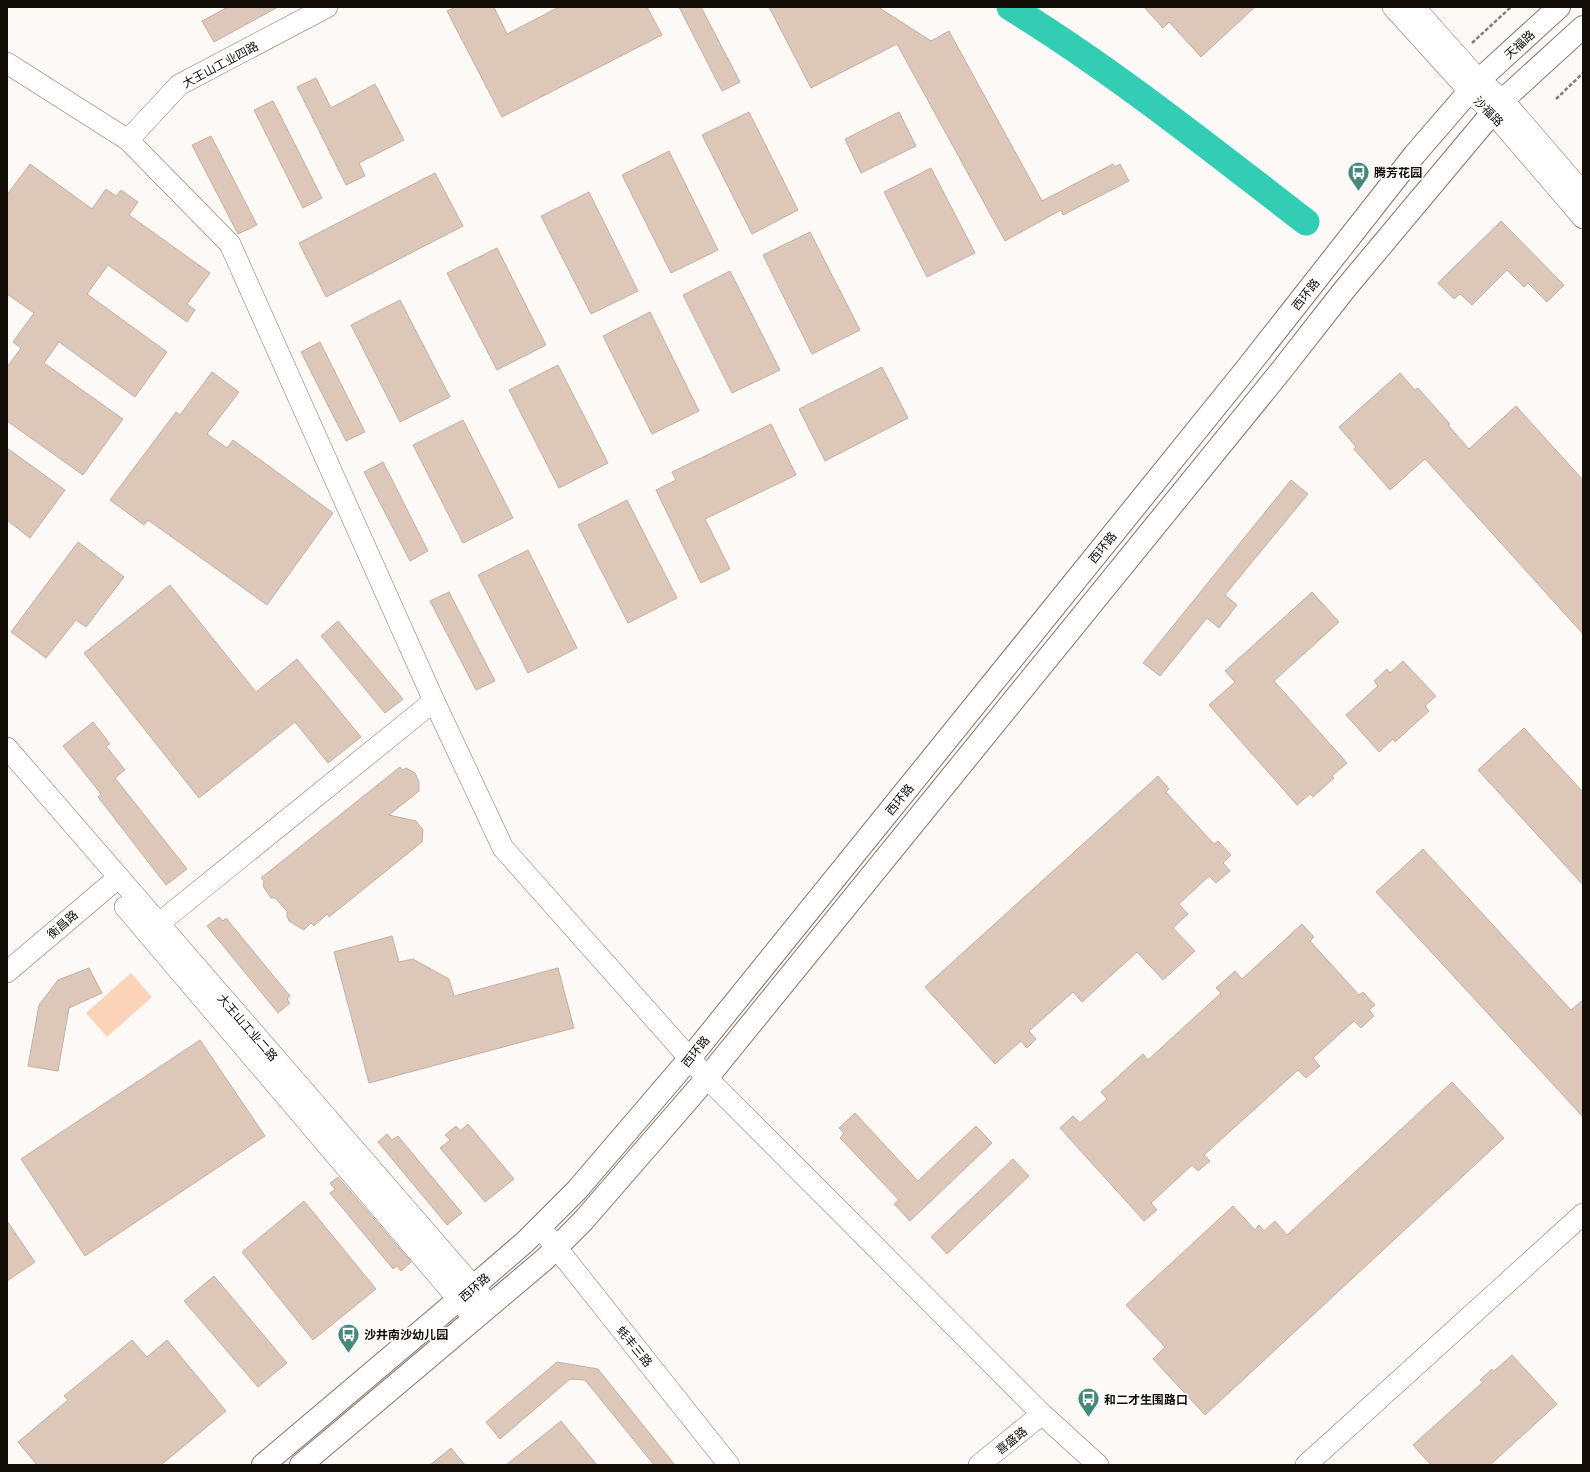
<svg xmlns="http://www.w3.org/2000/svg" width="1590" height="1472" font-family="Barlow,'Noto Sans SC',sans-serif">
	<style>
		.green { fill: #fad3b9 }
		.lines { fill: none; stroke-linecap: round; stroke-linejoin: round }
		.river { stroke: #32cdb3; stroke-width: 27 }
		.building { fill: #dcc7b9; stroke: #c5b0a3 }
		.minor-casing { stroke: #867366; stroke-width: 22 }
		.major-casing { stroke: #867366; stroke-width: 24 }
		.path { stroke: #847e7a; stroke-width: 2.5; stroke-dasharray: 4 2; stroke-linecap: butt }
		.minor { stroke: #fff; stroke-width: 21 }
		.major { stroke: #fff; stroke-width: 22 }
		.labels { text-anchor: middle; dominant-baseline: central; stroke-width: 3.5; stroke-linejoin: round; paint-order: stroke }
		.street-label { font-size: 12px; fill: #130d08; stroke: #fff }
		.poi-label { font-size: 12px; font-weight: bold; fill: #130d08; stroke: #fff; text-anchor: start }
	</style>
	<rect width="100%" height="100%" fill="#fdf9f6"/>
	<path class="green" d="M131 973 152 997 107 1037 86 1013Z"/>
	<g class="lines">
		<path class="river" d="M1010 7C1114 71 1210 148 1306 222"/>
	</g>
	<path class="building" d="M228 7H278L214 42 202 21Z
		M456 7H494L507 34 559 7H647L662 35 502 117 447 11Z
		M679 7H701L740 82 722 91Z
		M769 7H878L931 41 949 31 1042 201 1113 164 1115 167 1120 164 1129 181 1063 215 1061 210 1005 241 897 44 811 88Z
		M1144 7H1255L1201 57 1169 22 1163 28Z
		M316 78 331 108 375 84 404 140 359 163 365 176 346 185 297 87Z
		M273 101 322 198 303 208 254 110Z
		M749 112 798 210 752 234 702 135Z
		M899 112 916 146 861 173 845 139Z
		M211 136 257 225 238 234 192 145Z
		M669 151 718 250 671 273 622 175Z
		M30 164 92 209 106 189 116 196 121 190 138 202 129 215 210 273 187 304 195 310 187 322 108 265 87 294 167 352 135 397 59 342 44 363 123 419 83 475 7 421V367L21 348 13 342 34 313 7 294V195Z
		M931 168 975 253 927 277 884 192Z
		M435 173 463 226 326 297 299 243Z
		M589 192 638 291 591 314 541 216Z
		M1501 221 1564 285 1547 302 1528 283 1524 287 1507 270 1472 305 1460 294 1454 299 1438 283Z
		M810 232 860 330 812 354 763 255Z
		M497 248 546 345 497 370 447 273Z
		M730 271 780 370 732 393 683 295Z
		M400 300 450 397 400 422 351 325Z
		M650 312 699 411 652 434 603 336Z
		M320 342 365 432 346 441 301 352Z
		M558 365 608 463 559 488 509 390Z
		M882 367 908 418 825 461 799 409Z
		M212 372 239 392 207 434 227 448 233 440 333 513 267 605 148 520 144 525 110 500 176 412 180 415Z
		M1400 373 1415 390 1418 388 1450 424 1448 425 1469 449 1516 406 1583 480V634L1425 459 1390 490 1354 449 1356 447 1339 427Z
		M463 420 513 518 463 543 413 445Z
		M771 424 796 475 705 519 730 569 701 583 656 490 676 480 672 472Z
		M7 448 65 490 30 538 7 520Z
		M383 462 428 551 410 561 364 472Z
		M1291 480 1308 494 1225 595 1237 605 1219 628 1207 618 1160 676 1143 663Z
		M627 500 677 598 628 623 578 525Z
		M78 542 124 577 86 627 76 620 46 658 11 632Z
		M528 550 577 648 528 673 478 575Z
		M170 585 256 692 297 659 361 737 328 763 295 722 199 798 84 653Z
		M449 592 495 681 476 690 430 601Z
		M1312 592 1339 622 1274 681 1347 763 1332 776 1334 778 1313 797 1310 794 1297 805 1209 705 1235 682 1225 671Z
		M338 621 403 699 385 713 321 636Z
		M1403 661 1436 696 1425 706 1429 711 1395 742 1393 739 1379 752 1346 715 1378 686 1374 681 1387 669 1390 673Z
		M93 722 110 744 106 746 125 770 115 778 187 869 166 885 98 797 101 794 63 746Z
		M1524 728 1583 792V885L1478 770Z
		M400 767 403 770 406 768 415 773 419 782V791L389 815 416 821 423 830 422 842 329 917 327 914 314 926 311 923 304 930 289 921 287 916V911L275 898H271L263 886 264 881 261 878Z
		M1158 776 1169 789 1166 792 1214 844 1218 841 1231 855 1223 863 1230 871 1216 883 1209 876 1179 904 1188 914 1173 928 1195 951 1163 980 1137 952 1082 1002 1073 992 1029 1031 1036 1039 1027 1048 1021 1041 995 1064 925 987Z
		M1423 849 1571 1010 1583 1000V1117L1376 892Z
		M219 917 223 921 226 918 290 996 287 999 290 1003 278 1013 207 926Z
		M1302 924 1314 937 1310 941 1359 995 1363 992 1375 1005 1369 1010 1374 1016 1361 1028 1354 1021 1313 1058 1320 1066 1306 1078 1298 1070 1204 1155 1210 1161 1198 1171 1192 1165 1151 1203 1157 1210 1144 1221 1060 1128 1073 1116 1080 1123 1107 1099 1101 1092 1143 1054 1148 1060 1221 993 1216 988 1235 971 1242 979Z
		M392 936 399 962 413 959 449 979 454 996 558 968 574 1028 369 1083 334 952Z
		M89 968 102 993 69 1008 58 1071 28 1066 39 1005 58 980Z
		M200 1040 265 1136 85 1256 21 1159Z
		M1452 1082 1504 1138 1205 1415 1153 1359 1165 1347 1126 1305 1233 1206 1255 1230 1259 1225 1264 1231 1275 1221 1287 1235Z
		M855 1113 918 1181 976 1126 992 1143 910 1221 894 1204 899 1200 840 1138 844 1133 839 1128Z
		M468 1124 514 1179 485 1202 440 1148 450 1140 445 1135 456 1126 460 1131Z
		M387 1134 392 1140 398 1136 462 1213 447 1225 378 1142Z
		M1013 1159 1029 1176 947 1254 931 1237Z
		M338 1177 411 1262 401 1271 397 1266 393 1269 330 1193 335 1189 330 1183Z
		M304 1201 376 1289 313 1340 242 1252Z
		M7 1221 35 1262 7 1281Z
		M214 1276 287 1363 258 1387 184 1301Z
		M132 1340 147 1357 167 1340 226 1411 161 1465H37L18 1442 68 1400 64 1396Z
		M1512 1355 1557 1404 1490 1465H1431L1413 1445 1483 1382 1480 1380 1492 1369 1494 1371Z
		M557 1362 598 1369 675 1465H654L585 1380 570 1379 500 1439 486 1422Z
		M561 1421 597 1465H506Z
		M451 1448 465 1465H430Z"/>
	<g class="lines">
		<defs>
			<path id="minor" d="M1393 7 1469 91 1493 113 1583 218
				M1414 7 1479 80 1503 100 1583 193
				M7 63 128 140 230 244 434 701 503 848 707 1078 1042 1414 1098 1465
				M128 140 179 85 327 7
				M7 748 490 1306
				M125 907 475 1319
				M147 933 434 701
				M7 972 119 877
				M540 1227 729 1465
				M979 1465 1042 1414
				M1306 1465 1583 1214"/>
			<path id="major" d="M263 1465 438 1317 525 1242 577 1190 690 1058 1247 368 1415 154 1479 80 1559 7
				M301 1465 545 1259 583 1221 707 1078 1280 372 1345 289 1503 100 1583 27"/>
		</defs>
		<use href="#minor" class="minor-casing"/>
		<use href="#major" class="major-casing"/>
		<path class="path" d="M1472 43 1511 7
			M1556 99 1583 73"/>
		<use href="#minor" class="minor"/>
		<use href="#major" class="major"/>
	</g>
	<defs>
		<symbol id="bus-pin" viewBox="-11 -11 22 30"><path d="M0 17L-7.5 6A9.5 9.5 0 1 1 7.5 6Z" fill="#46897b" stroke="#fff"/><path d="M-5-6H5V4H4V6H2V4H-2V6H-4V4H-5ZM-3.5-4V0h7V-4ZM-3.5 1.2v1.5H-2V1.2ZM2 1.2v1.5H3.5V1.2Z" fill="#fff"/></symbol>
	</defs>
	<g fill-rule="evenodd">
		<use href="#bus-pin" x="1346" y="160" width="25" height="34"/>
		<use href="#bus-pin" x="336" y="1322" width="25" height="34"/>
		<use href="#bus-pin" x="1076" y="1386" width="25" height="34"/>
	</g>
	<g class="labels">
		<g class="street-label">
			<text transform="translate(1519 44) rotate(-42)">天福路</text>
			<text transform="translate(220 64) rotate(-28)">大王山工业四路</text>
			<text transform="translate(1489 111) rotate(45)">沙福路</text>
			<text transform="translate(1305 294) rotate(-52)">西环路</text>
			<text transform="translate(1102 547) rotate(-51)">西环路</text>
			<text transform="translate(899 799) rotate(-51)">西环路</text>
			<text transform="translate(62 924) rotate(-41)">衡昌路</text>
			<text transform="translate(248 1027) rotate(49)">大王山工业二路</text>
			<text transform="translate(695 1051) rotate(-51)">西环路</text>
			<text transform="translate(474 1287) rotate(-41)">西环路</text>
			<text transform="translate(635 1346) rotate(51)">蚝丰三路</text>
			<text transform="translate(1011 1440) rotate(-38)">喜盛路</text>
		</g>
		<g class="poi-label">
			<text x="1374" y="172">腾芳花园</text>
			<text x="364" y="1334">沙井南沙幼儿园</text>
			<text x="1104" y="1399">和二才生围路口</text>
		</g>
	</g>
	<rect width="1590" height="1472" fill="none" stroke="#130d08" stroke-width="16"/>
</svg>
